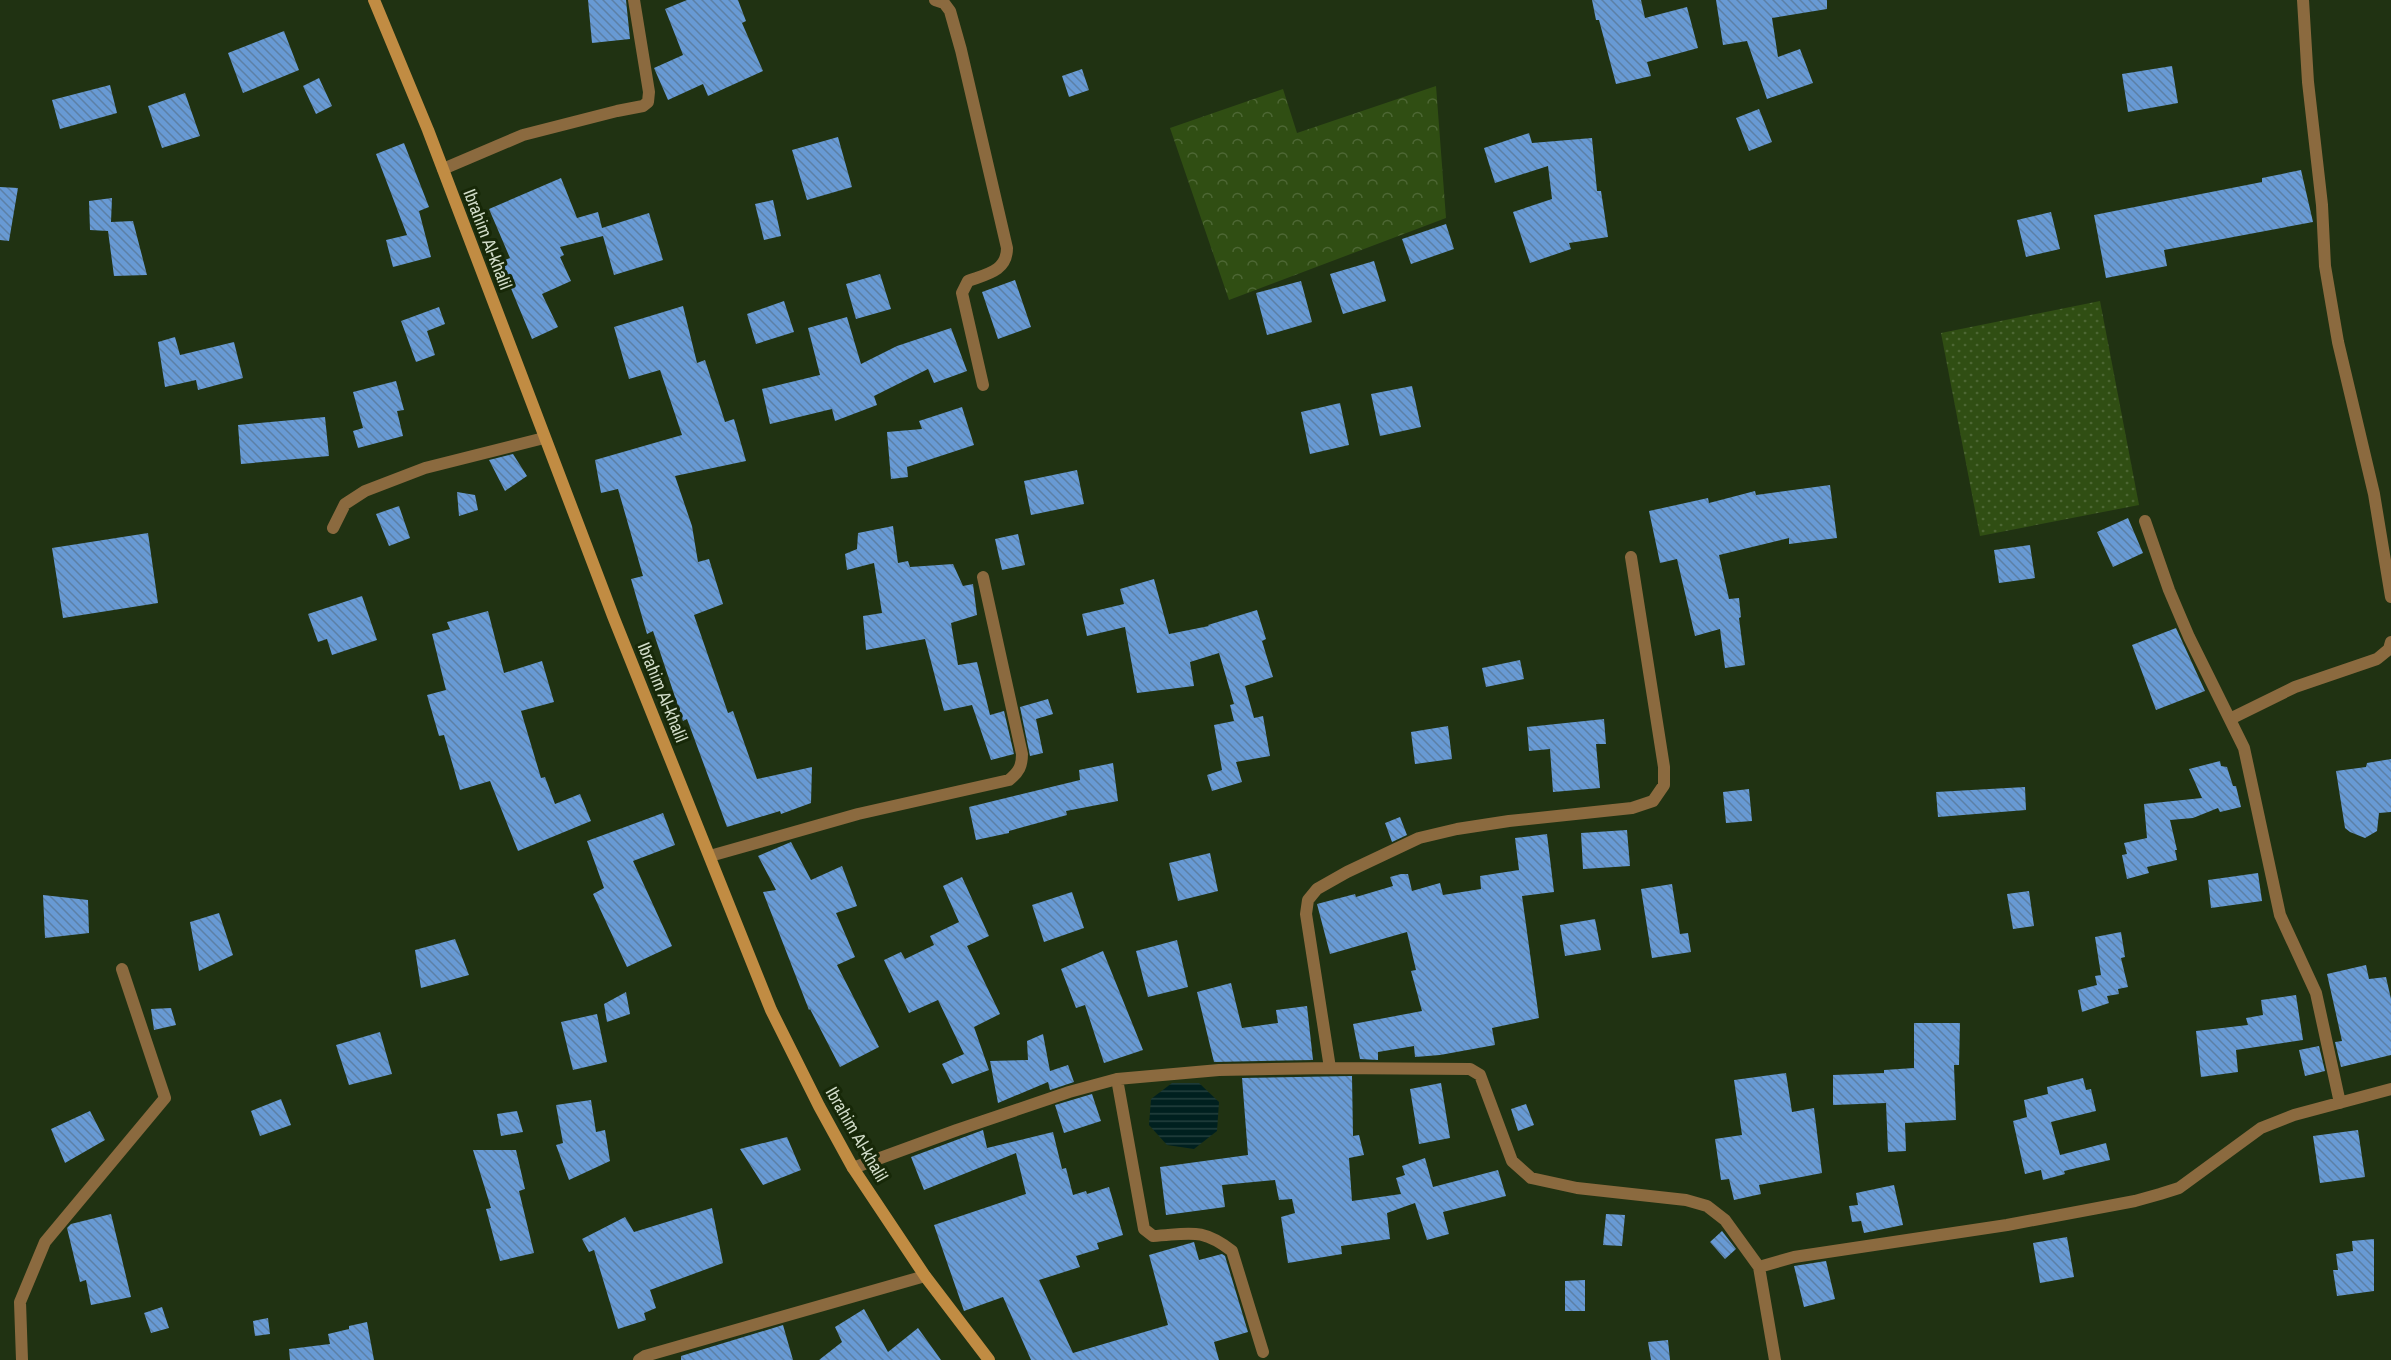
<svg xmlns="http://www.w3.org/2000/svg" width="2391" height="1360" font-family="'Archivo Narrow',sans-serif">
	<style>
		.grass { fill: url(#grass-dots) }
		.forest { fill: url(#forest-crowns) }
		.water { fill: url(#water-rules) }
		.building { fill: url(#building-back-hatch) }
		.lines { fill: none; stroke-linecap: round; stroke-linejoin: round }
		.street { stroke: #8b6a3f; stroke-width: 12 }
		.secondary { stroke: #c18c43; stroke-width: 12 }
		.labels { text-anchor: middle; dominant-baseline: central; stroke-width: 6; stroke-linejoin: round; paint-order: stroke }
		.street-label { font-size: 18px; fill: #d1dcc9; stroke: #172808 }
	</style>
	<defs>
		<pattern id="grass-dots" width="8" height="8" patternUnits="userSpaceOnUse" patternTransform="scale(1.5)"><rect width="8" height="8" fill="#304e13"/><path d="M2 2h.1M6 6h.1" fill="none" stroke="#4d6734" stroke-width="1.8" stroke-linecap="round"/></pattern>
		<pattern id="forest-crowns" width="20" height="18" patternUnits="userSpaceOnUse" patternTransform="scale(1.5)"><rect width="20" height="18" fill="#304e13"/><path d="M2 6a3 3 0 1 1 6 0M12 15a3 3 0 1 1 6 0" fill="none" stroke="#4d6734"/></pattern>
		<pattern id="water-rules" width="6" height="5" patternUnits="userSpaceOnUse" patternTransform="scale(1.5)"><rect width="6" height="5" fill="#00201f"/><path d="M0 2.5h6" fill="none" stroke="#24403e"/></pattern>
		<pattern id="building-back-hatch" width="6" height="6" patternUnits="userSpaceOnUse" patternTransform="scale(1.5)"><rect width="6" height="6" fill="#689ad4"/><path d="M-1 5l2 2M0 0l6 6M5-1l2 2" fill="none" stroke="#5c80a6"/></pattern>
	</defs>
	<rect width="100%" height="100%" fill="#203212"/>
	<path class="grass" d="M2100 301 2139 505 1980 536 1941 333Z"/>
	<path class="forest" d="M1436 86 1446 218 1229 300 1170 128 1283 89 1297 133Z"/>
	<path class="water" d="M1172 1083H1199L1219 1102 1217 1131 1194 1149 1167 1145 1149 1125 1151 1099Z"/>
	<path class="building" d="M588 0H626L630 39 592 43Z
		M687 0H738L746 21 742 23 763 71 708 96 703 84 668 100 654 68 683 55 665 9Z
		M1592 0H1641L1645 18 1687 7 1698 48 1647 62 1651 76 1616 84 1599 20H1596Z
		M1716 0H1827V9L1772 18 1778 57 1800 49 1813 83 1767 99 1747 41 1723 45Z
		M284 31 299 70 243 93 228 53Z
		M2172 66 2178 103 2128 112 2122 74Z
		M1082 69 1089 90 1069 97 1062 76Z
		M319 78 332 106 316 114 303 86Z
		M110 85 117 113 60 129 52 100Z
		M185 93 200 136 162 148 148 106Z
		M1759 109 1772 142 1749 151 1736 118Z
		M1529 133 1532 143 1592 138 1597 191H1601L1608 237 1569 243 1571 249 1530 263 1513 212 1552 199 1548 166 1495 183 1484 148Z
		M838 137 852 187 807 200 792 150Z
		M404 143 429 207 419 211 431 257 393 267 386 240 407 235 376 154Z
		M2301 170 2313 222 2164 250 2167 266 2106 278 2094 215 2262 182V178Z
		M561 178 577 218 598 212 602 228 649 213 663 260 614 275 603 236 560 247 564 255 560 257 571 281 542 294 558 327 532 339 500 262 510 258 489 209Z
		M0 187 18 188 9 241 0 240Z
		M112 198 111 222 133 221 147 275 114 276 108 231 90 230 89 201Z
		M773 200 781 236 764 240 755 204Z
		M2051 212 2060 249 2026 257 2017 220Z
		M1446 224 1454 249 1411 264 1402 239Z
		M1374 261 1386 301 1343 314 1330 274Z
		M880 274 891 309 856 319 846 284Z
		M1015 280 1031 327 998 339 982 292Z
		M1301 281 1312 322 1267 335 1256 293Z
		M784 301 794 332 756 344 747 314Z
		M683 306 697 363 705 360 725 422 734 419 746 461 675 476 692 526 698 562 709 559 723 604 694 615 728 713 733 711 757 779 812 767 811 803 781 814 780 811 727 827 687 719 683 721 653 631 647 634 631 579 643 576 618 489 601 493 595 460 682 435 660 370 629 379 614 327Z
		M439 307 445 324 427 331 435 355 416 362 401 321Z
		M847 317 861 364 897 346 951 328 967 371 934 383 928 369 874 396 877 405 835 421 832 409 770 424 762 389 820 375 808 328Z
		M175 337 180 355 234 342 243 378 198 390 196 380 165 387 158 342Z
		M396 381 404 410 397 411 403 436 358 448 353 431 363 428 353 392Z
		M1412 386 1421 427 1380 436 1371 394Z
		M1340 403 1349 445 1310 454 1301 412Z
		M962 407 974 445 907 467 908 477 891 479 887 432 922 429 919 421Z
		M325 417 329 456 241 464 238 425Z
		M513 454 527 476 505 491 489 460Z
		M1077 470 1084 504 1031 515 1024 481Z
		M1830 485 1837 538 1789 544V538L1719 555 1729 599 1739 598 1741 617 1739 618 1745 665 1725 668 1720 629 1695 636 1677 559 1660 563 1649 511 1708 498 1709 503 1755 491 1756 495Z
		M457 492 475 495 478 510 459 516Z
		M399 506 410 538 389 546 376 514Z
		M2128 518 2143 553 2113 567 2097 532Z
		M893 526 898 563 908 561 910 567 953 564 963 586 973 584 977 615 951 623 958 665 977 662 990 715 1004 711 1014 754 991 760 972 705 944 711 925 639 866 650 863 616 882 613 874 563 847 570 845 554 857 549 858 533Z
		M148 533 158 603 63 618 52 548Z
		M1018 534 1025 565 1002 570 995 539Z
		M2030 545 2035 578 1999 583 1994 550Z
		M1154 579 1169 634 1209 626 1208 625 1257 610 1266 639 1262 641 1273 677 1245 686 1254 718 1263 716 1270 756 1236 762 1242 782 1212 791 1207 775 1222 770 1214 725 1234 721 1230 705 1234 704 1219 653 1190 662 1194 686 1137 693 1125 627 1087 636 1082 614 1124 604 1120 589Z
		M362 596 377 640 332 655 327 639 318 642 308 614Z
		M488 611 504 673 542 661 554 702 521 711 541 778 545 777 555 804 580 794 591 821 518 851 490 781 460 790 444 735 439 736 427 695 446 690 432 634 450 629 447 622Z
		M2176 628 2205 691 2156 710 2132 645Z
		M1520 660 1524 679 1486 687 1482 668Z
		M1048 699 1053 714 1036 719 1043 753 1030 756 1020 707Z
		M1604 719 1606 744H1596L1600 788 1553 792 1550 749 1529 751 1527 727Z
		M1448 726 1452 759 1415 764 1411 732Z
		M2391 759V812L2379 813 2377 831 2365 838 2350 832 2345 828 2336 771 2366 767 2367 763Z
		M2220 761 2221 766 2227 767 2233 786H2236L2241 807 2220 812 2218 808 2193 818 2170 820 2177 850H2175L2177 860 2147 867 2149 873 2127 879 2122 855 2127 854 2124 843 2147 838 2144 804 2202 798 2189 769Z
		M1113 763 1118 801 1066 811 1067 815 1009 831V833L976 840 969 807 1080 780 1079 770Z
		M2025 787 2026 810 1938 817 1936 792Z
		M1749 789 1752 821 1726 823 1723 792Z
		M663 813 675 845 633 861 672 946 627 967 593 894 604 888 587 841Z
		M1400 817 1407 835 1392 842 1385 823Z
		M1627 830 1630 866 1583 869 1581 833Z
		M1547 834 1554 892 1522 896 1539 1018 1492 1028 1495 1045 1440 1055 1415 1057 1414 1046 1378 1052V1060L1360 1059 1353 1024 1422 1011 1411 971 1416 970 1407 932 1330 954 1317 904 1355 894 1356 897 1393 886 1390 877 1401 874H1408L1412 891 1440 883 1443 895 1481 889 1480 876 1519 870 1515 838Z
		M791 842 811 880 842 866 857 906 836 913 855 957 837 965 879 1047 840 1067 810 1009 809 1010 763 892 776 890 758 856Z
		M1210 853 1218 891 1178 901 1169 863Z
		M2258 873 2262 901 2211 908 2208 880Z
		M962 877 989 936 967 946 1000 1014 974 1027 989 1070 952 1084 942 1064 964 1054 938 1000 909 1013 884 960 901 952 905 959 934 945 930 936 959 922 943 886Z
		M1672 884 1680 934 1688 933 1691 952 1652 958 1641 889Z
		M2029 891 2034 926 2013 929 2007 894Z
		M1072 892 1084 928 1044 942 1032 905Z
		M43 895 88 900 89 933 45 938Z
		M219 913 233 955 199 971 190 922Z
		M1595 919 1601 950 1565 956 1560 925Z
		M2121 932 2125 957 2121 958 2128 987 2118 989 2119 994 2107 996 2109 1003 2082 1012 2078 990 2097 985 2095 976 2101 975 2095 937Z
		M455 939 469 975 421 988 415 950Z
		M1177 940 1188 987 1148 997 1136 951Z
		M1103 951 1143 1050 1104 1063 1085 1005 1076 1008 1061 969Z
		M2366 965 2369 979 2386 977 2391 999V1055L2341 1067 2335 1042 2342 1041 2327 974Z
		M1231 983 1242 1028 1278 1023 1276 1010 1307 1006 1313 1060 1214 1062 1197 992Z
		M626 992 630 1014 607 1022 604 1004Z
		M2296 995 2303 1040 2236 1050 2238 1072 2201 1077 2196 1031 2248 1025 2246 1018 2263 1015 2261 1000Z
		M171 1008 176 1025 154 1030 151 1009Z
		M597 1014 607 1062 573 1070 561 1022Z
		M1914 1023H1960L1959 1065H1954L1956 1120 1905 1123 1906 1151 1888 1152 1886 1103 1833 1105V1075L1884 1073V1070L1914 1068Z
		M380 1032 392 1074 349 1085 336 1045Z
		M1043 1034 1050 1071 1068 1065 1074 1082 1050 1090 1048 1082 998 1103 990 1061 1028 1060 1027 1041Z
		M2319 1046 2325 1071 2305 1076 2299 1050Z
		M1786 1073 1792 1112 1814 1108 1822 1173 1759 1185 1761 1194 1734 1200 1729 1179 1721 1180 1715 1139 1742 1135 1734 1080Z
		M1352 1076 1353 1136 1359 1135 1364 1155 1349 1158 1352 1201 1401 1194 1396 1178 1405 1175 1402 1166 1425 1158 1433 1187 1498 1170 1506 1196 1443 1212 1449 1234 1427 1240 1415 1203 1387 1213 1390 1239 1341 1246 1342 1254 1288 1263 1281 1217 1295 1213 1292 1199 1279 1200 1275 1180 1222 1185 1225 1207 1166 1215 1160 1167 1248 1155 1242 1078Z
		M2083 1078 2086 1090 2091 1089 2096 1111 2051 1122 2060 1155 2106 1143 2110 1160 2064 1171 2065 1174 2043 1180 2041 1170 2025 1174 2013 1121 2027 1117 2024 1100 2048 1094 2047 1087Z
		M1441 1083 1450 1138 1419 1144 1410 1089Z
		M1092 1094 1101 1121 1064 1133 1055 1105Z
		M281 1099 291 1125 260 1136 251 1111Z
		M591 1100 596 1132 605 1130 610 1161 569 1180 556 1145 563 1143 556 1105Z
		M1526 1104 1534 1125 1518 1131 1511 1109Z
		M90 1111 105 1140 65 1163 51 1129Z
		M517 1111 523 1132 501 1136 497 1114Z
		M983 1130 987 1148 1053 1132 1062 1169 1066 1168 1073 1195 1086 1191 1087 1194 1109 1187 1123 1235 1097 1243 1099 1249 1076 1256 1080 1267 1039 1280 1073 1353 1168 1325 1149 1255 1194 1242 1199 1260 1222 1254 1225 1256 1248 1332 1214 1342 1219 1360H1031L1003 1297 964 1311 934 1225 1026 1194 1016 1153 924 1190 911 1157Z
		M2358 1130 2365 1177 2320 1183 2313 1136Z
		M787 1137 801 1170 763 1185 740 1149Z
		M473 1150H516L525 1189 519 1191 534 1253 500 1261 486 1209 491 1208Z
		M1894 1185 1903 1225 1864 1233 1861 1221 1852 1222 1849 1206 1858 1205 1856 1193Z
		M712 1208 723 1263 650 1290 656 1308 644 1313 646 1320 618 1329 594 1250 589 1252 582 1239 625 1217 634 1232Z
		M111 1214 131 1297 91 1305 86 1280 80 1282 67 1228 71 1224Z
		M1606 1214 1625 1215 1622 1246 1603 1245Z
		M1722 1231 1736 1249 1725 1259 1710 1242Z
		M2067 1237 2074 1277 2040 1283 2033 1243Z
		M2374 1239V1291L2337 1296 2333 1270H2338L2336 1254 2353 1251 2352 1241Z
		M1826 1261 1835 1299 1804 1307 1794 1266Z
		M1585 1280V1311H1565V1281Z
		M162 1307 169 1328 151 1333 144 1313Z
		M864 1309 888 1352 918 1328 941 1360H819L842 1342 835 1327Z
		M268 1318 270 1334 255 1336 253 1321Z
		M367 1322 374 1360H290L289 1349 330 1344 328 1334 349 1329V1326Z
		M783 1325 793 1360H681V1356Z
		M1668 1340 1670 1360H1651L1648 1342Z"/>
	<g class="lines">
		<path class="street" d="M935 0 944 3 950 11 961 50 1007 248C1007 271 987 274 968 281L962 293 983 385
			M2303 0 2308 82 2322 205 2325 266 2338 342 2374 494 2391 597
			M443 169 523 135 617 111 643 106 648 102 649 92 634 0
			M2145 521 2169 590 2189 637 2244 748 2280 915 2316 993 2340 1103
			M333 528 345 504 365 491 425 468 544 438
			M2230 719 2295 687 2377 659 2389 649 2391 642
			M710 856 858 814 1009 780C1019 772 1022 766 1022 754L983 577
			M1330 1068 1306 914 1308 900 1317 889 1347 872 1419 838 1457 829 1509 821 1632 808 1653 801 1664 785V767L1631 557
			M1117 1079 1144 1229 1153 1236C1190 1234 1201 1227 1232 1251L1263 1352
			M853 1168 957 1130 1069 1092 1117 1079 1219 1070 1330 1068 1470 1069 1480 1075 1512 1161 1531 1178 1577 1188 1686 1200 1707 1206 1725 1220 1759 1267 1775 1360
			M1759 1267 1794 1257 2007 1225 2135 1201 2160 1194 2179 1188 2261 1128 2294 1115 2391 1089
			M22 1360 20 1302 45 1242 165 1098 122 969
			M639 1360 645 1356 925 1276"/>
		<path class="secondary" d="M374 0 428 130 613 616 771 1010 819 1106 853 1168 925 1276 989 1360"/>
	</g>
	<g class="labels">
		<g class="street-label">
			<text transform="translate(488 239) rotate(69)">Ibrahim Al-khalil</text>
			<text transform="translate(663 692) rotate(68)">Ibrahim Al-khalil</text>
			<text transform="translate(857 1134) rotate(60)">Ibrahim Al-khalil</text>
		</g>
	</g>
</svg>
